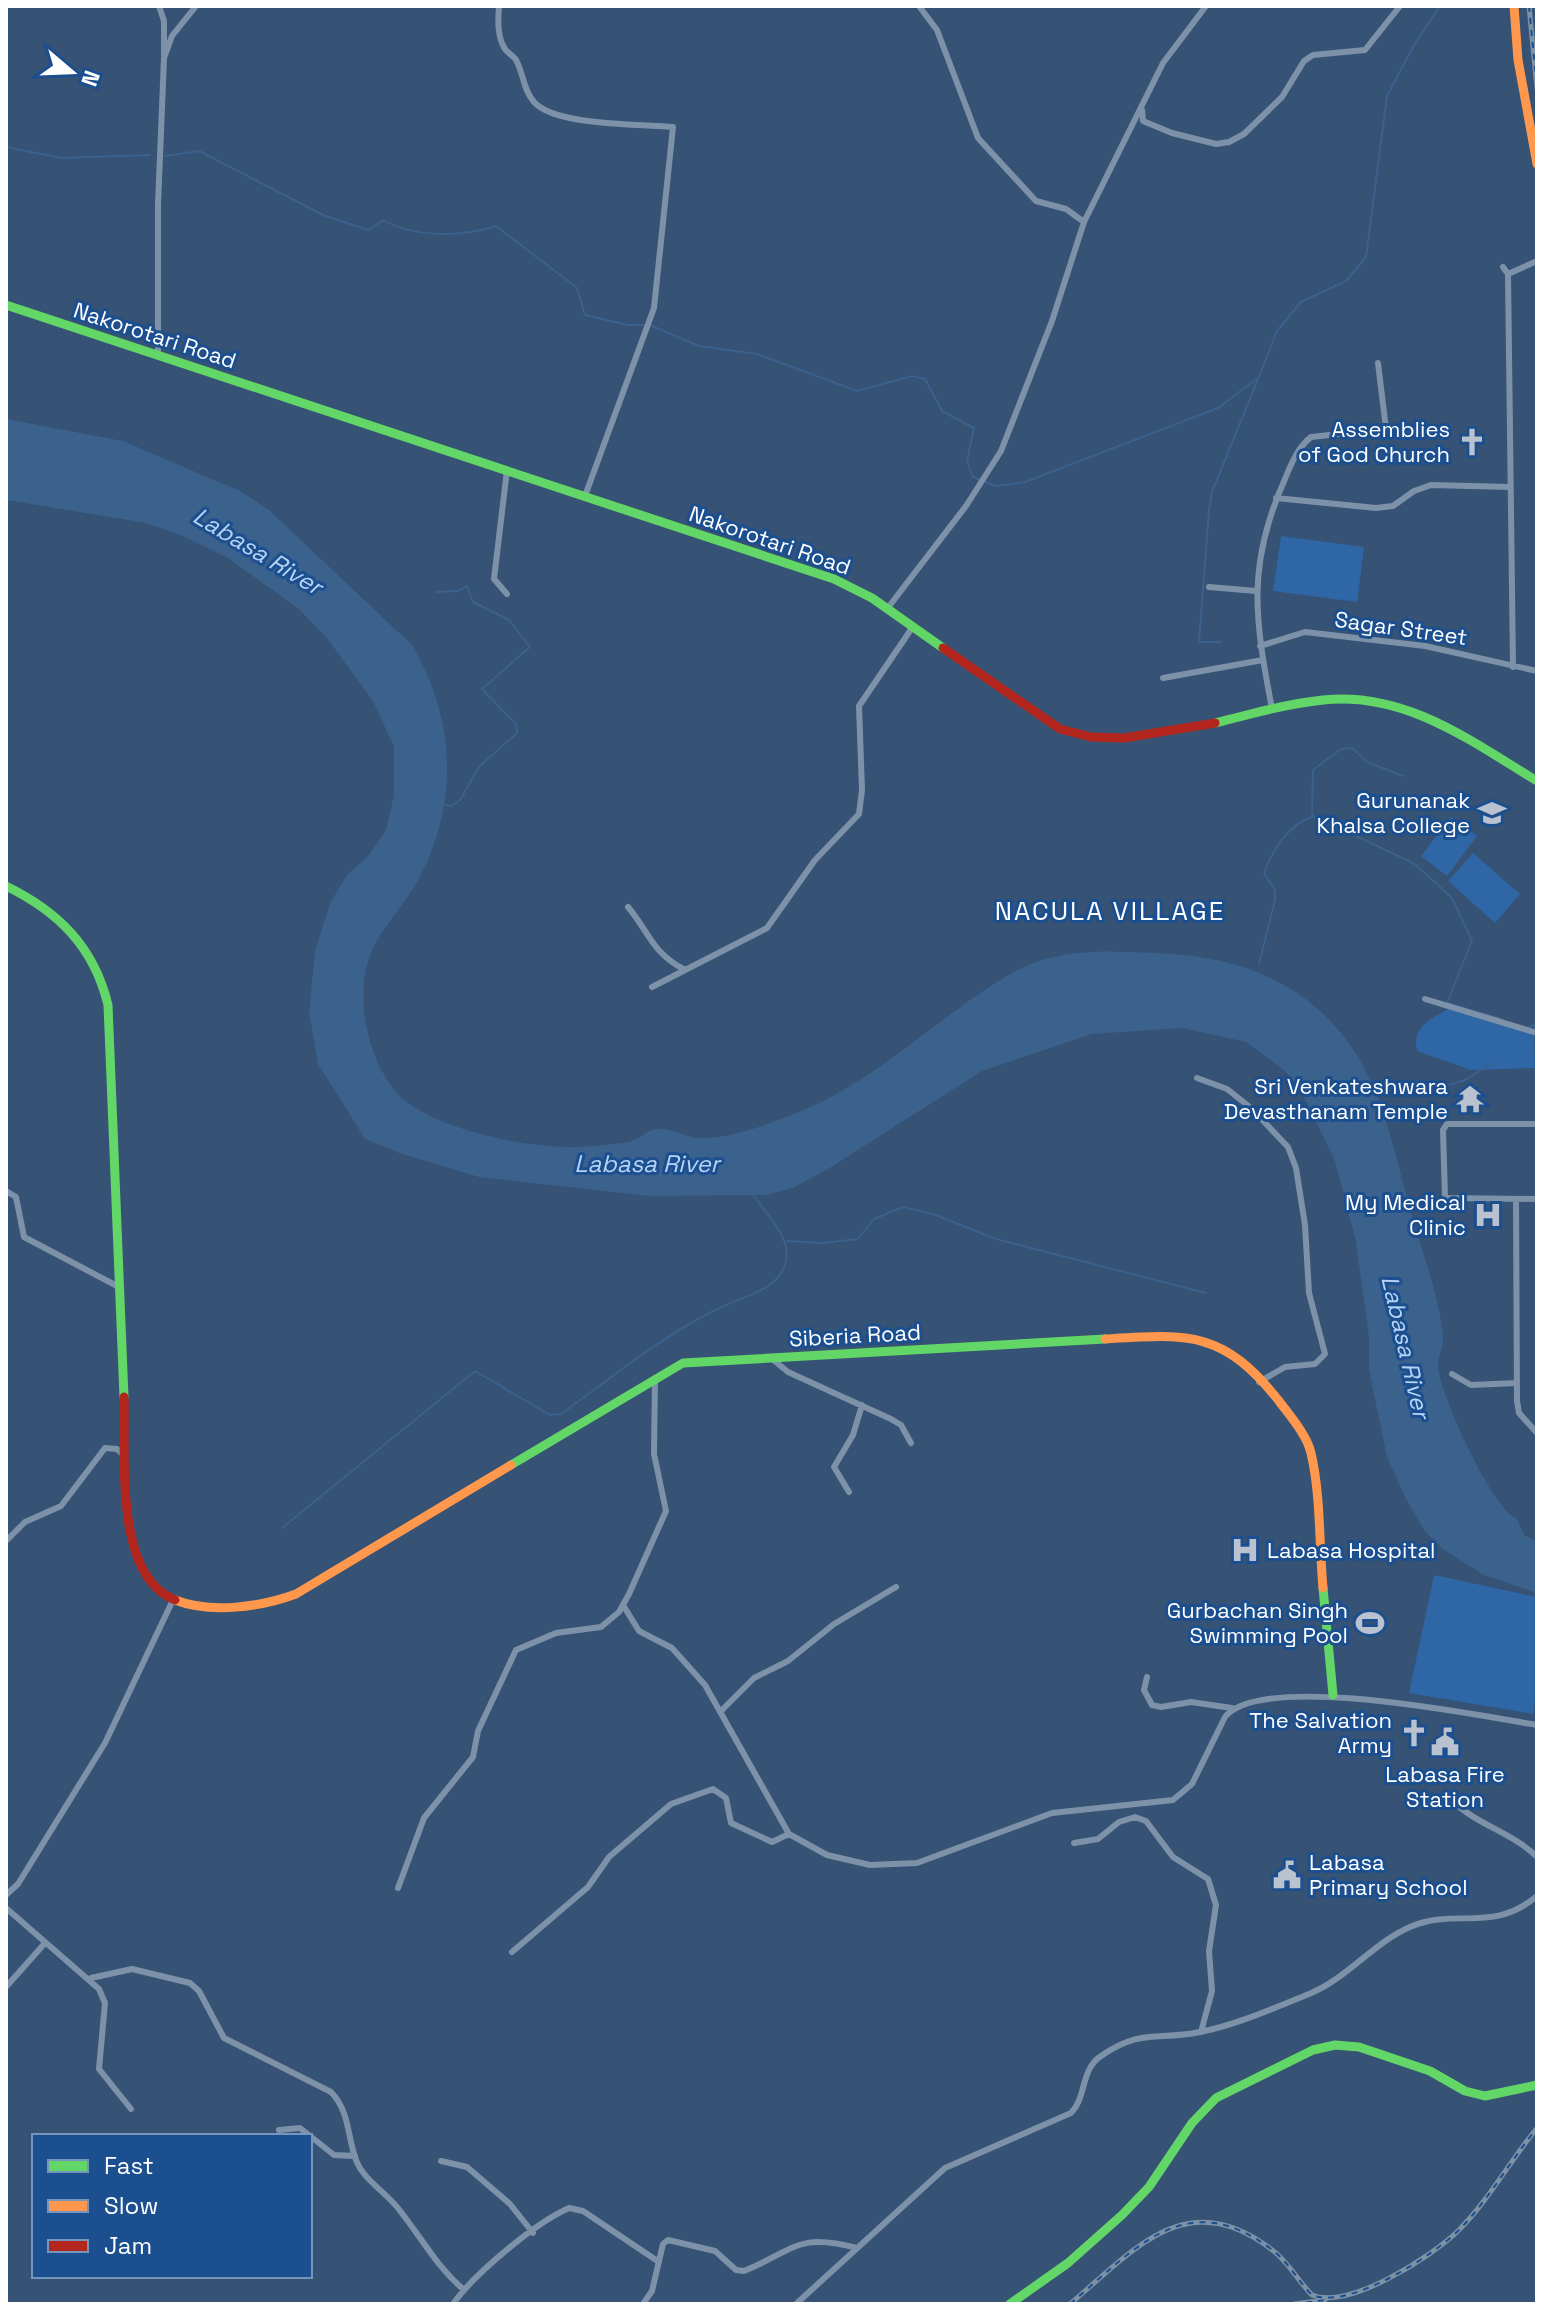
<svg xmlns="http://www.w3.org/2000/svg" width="1543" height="2310" font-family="'Space Grotesk',sans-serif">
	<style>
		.green { fill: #2f66a5 }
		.water { fill: #3b618d }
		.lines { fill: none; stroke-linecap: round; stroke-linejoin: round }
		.stream { stroke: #3b618d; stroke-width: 2 }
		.street { stroke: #7d92a8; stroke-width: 6 }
		.fast { stroke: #63d668; stroke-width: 9 }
		.slow { stroke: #ff974d; stroke-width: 9 }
		.jam { stroke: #b3261e; stroke-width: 9 }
		.rail-casing { stroke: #7e92a7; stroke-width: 5 }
		.rail { stroke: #1b4f8f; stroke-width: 2; stroke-dasharray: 6; stroke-linecap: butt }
		.labels { text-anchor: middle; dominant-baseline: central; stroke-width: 6; stroke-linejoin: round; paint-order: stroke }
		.street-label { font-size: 22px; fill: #fff; stroke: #1b4f8f }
		.poi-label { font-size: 22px; fill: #fff; stroke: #1b4f8f; text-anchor: end }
		.water-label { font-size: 24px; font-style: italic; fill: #b5d3f5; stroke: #1b4f8f }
		.quarter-label { font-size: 26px; letter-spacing: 2px; fill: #fff; stroke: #1b4f8f }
	</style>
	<rect width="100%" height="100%" fill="#365274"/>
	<path class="green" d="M1281 536 1364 547 1357 602 1273 591Z
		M1451 817 1477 836 1447 876 1421 856Z
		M1473 853 1520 894 1495 923 1448 881Z
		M1454 1006 1534 1033 1535 1068 1471 1070 1417 1051C1411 1025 1434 1017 1454 1006Z
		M1434 1575 1537 1597V1688L1533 1714 1409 1693Z"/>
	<path class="water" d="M6 419 123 441 240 491 269 510 412 645C452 713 459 789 427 862 399 926 355 936 365 1018 369 1045 379 1072 397 1093 432 1131 541 1152 591 1146 604 1145 619 1144 632 1141 643 1138 646 1129 659 1129 673 1128 685 1137 699 1138 732 1140 786 1118 817 1104 871 1078 921 1035 970 1000 993 985 1015 968 1042 960 1079 949 1116 951 1154 953 1207 955 1255 964 1300 995 1377 1050 1386 1123 1410 1208 1421 1251 1439 1293 1443 1337 1444 1348 1437 1357 1438 1367 1440 1394 1492 1509 1517 1519L1524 1535 1537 1541V1593L1484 1575 1444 1550 1424 1530 1405 1497 1387 1457 1369 1370V1338L1356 1242 1335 1161 1302 1093 1285 1071 1246 1042 1182 1028 1092 1034 982 1071 828 1169 793 1188 766 1195 649 1196 479 1177 399 1153 365 1139 318 1064 309 1012 315 951 330 903 347 875 369 855 386 830 394 795V747L373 701 326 637 300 610 228 558 181 535 146 523 6 500Z"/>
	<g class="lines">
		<path class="stream" d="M6 147 61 158 150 155
			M165 156 199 151 325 216 369 230 383 220C415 238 462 237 496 226L577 288 585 315 628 325H646
			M652 326 699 346 757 354 857 391 912 376 925 379 942 411 974 428 967 461 973 477 996 486 1025 482 1218 408 1259 377 1277 331 1301 302 1346 281 1366 257 1387 96 1415 43 1440 6
			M436 592 458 591 467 586 473 602 509 620 530 647 482 689 516 724 517 733 479 767 460 800 452 806 445 805
			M1221 642H1199L1209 510 1212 492 1258 379
			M1312 814 1313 770 1341 749 1352 748 1367 762 1403 776
			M1259 964 1275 900V890L1264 873C1273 849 1289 824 1314 816L1415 864 1452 898 1472 941 1447 1003 1502 1019
			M1527 1028 1534 1025 1537 1031
			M1378 1093 1404 1084 1430 1091 1465 1080 1492 1063
			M787 1241 823 1243 858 1239 874 1219 903 1207 933 1214 996 1239 1206 1293
			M282 1528 475 1371 550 1415 561 1414C614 1376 666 1332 726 1305 746 1296 777 1289 785 1265 794 1240 767 1215 754 1196"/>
		<path class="street" d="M159 6 164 21V55
			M499 6C498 19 497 37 505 49 508 54 515 56 517 62 524 76 523 89 534 102 555 126 640 124 673 127L654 308 585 496
			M919 6 937 30 978 138 1036 201 1066 209 1084 222
			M1142 110 1143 121 1172 133 1216 144 1229 142 1244 134 1282 97 1304 61 1313 55 1365 50 1400 6
			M1503 267 1508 274 1513 667
			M1508 274 1537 261
			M158 355V205L164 58 172 36 196 6
			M507 470 494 579 507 594
			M1276 498 1376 508 1393 506 1414 491 1431 485 1510 487
			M1209 587 1256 591
			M887 609 966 506 1001 451 1052 321 1084 222 1163 63 1206 6
			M1260 646 1305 632 1425 646 1537 671
			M1163 678 1263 660
			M1272 709C1255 619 1246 566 1285 479 1291 464 1298 447 1311 437L1386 429 1378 363
			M628 907C649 932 652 953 685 970
			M652 987 767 928 815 860 859 814 862 790 859 706 912 628
			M1425 999 1537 1033
			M1197 1078 1227 1089 1251 1108 1288 1147 1296 1168 1305 1225 1309 1293 1325 1354 1315 1364 1285 1367 1259 1382
			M1537 1124H1447L1443 1130 1445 1198 1537 1199
			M6 1191 16 1197 24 1237 119 1287
			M1516 1199 1517 1401 1519 1413 1537 1433
			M771 1358 788 1372 891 1419 901 1425 911 1443
			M1452 1374 1471 1385 1517 1383
			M849 1492 834 1467 853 1435 862 1405
			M6 1541 25 1522 61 1506 105 1448 117 1449 125 1457
			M623 1605 639 1631 672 1648 705 1685 789 1834 827 1855 870 1865 917 1863 1052 1813 1173 1800 1192 1784 1225 1717C1261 1671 1480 1716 1537 1725
			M1147 1677 1144 1690 1152 1705 1161 1707 1191 1702 1232 1708
			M722 1710 754 1678 788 1661 834 1624 896 1587
			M1455 1803C1478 1825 1513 1833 1537 1857
			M1074 1843 1098 1839 1119 1822 1135 1817 1146 1821 1173 1857 1208 1879 1216 1905 1209 1951 1212 1991 1201 2032
			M398 1888 424 1818 473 1757 478 1731 516 1650 556 1633 601 1627 619 1612 629 1594 666 1511 654 1454 655 1378
			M6 1895 18 1884 105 1743 172 1602
			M6 1908 99 1989 105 2003 99 2069 131 2109
			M512 1952 588 1887 609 1857 671 1804 713 1789 726 1798 731 1823 772 1842 789 1834
			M91 1978 132 1969 190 1983 199 1991 224 2038 331 2092C350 2112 347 2136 356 2160 363 2179 385 2192 397 2207 420 2235 435 2265 463 2289
			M6 1987 45 1943
			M279 2130 300 2128 334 2155 355 2156
			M441 2161 467 2167 510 2204 533 2233
			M453 2304C474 2274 535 2223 569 2208L583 2211 659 2262
			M643 2304 652 2291 663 2244 668 2240 715 2251 736 2270 744 2271C795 2250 797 2232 857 2248
			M796 2304 945 2168 1071 2113C1087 2097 1080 2070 1101 2056 1142 2028 1157 2041 1200 2032 1236 2025 1274 2008 1309 1994 1348 1978 1373 1943 1410 1927 1457 1907 1492 1934 1537 1896"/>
		<path class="fast" d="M6 305 834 579 872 598 943 648
			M1215 723C1250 714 1286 704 1323 700 1405 691 1471 741 1537 781
			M6 886C59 912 94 947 108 1005L124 1397
			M511 1465 683 1363 1105 1339
			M1323 1588 1333 1695
			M1010 2304 1068 2263 1122 2215 1149 2187 1192 2123 1216 2098 1313 2050 1335 2045 1359 2047 1430 2071 1465 2091 1485 2096 1537 2085"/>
		<path class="slow" d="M1514 6 1518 60 1537 164
			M1105 1339C1189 1334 1223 1330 1279 1401 1290 1416 1307 1435 1311 1453 1321 1496 1319 1545 1323 1588
			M175 1600C211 1614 261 1607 296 1594L511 1465"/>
		<path class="jam" d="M943 648 1060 729 1091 737 1124 738 1215 723
			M124 1397C126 1454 113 1576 175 1600"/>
		<defs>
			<path id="rail" d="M1529 6 1537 88
				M1070 2304C1135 2249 1186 2185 1271 2249 1288 2261 1298 2281 1312 2295 1349 2310 1431 2257 1458 2231 1488 2201 1510 2161 1537 2128
				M1294 2304 1325 2300"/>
		</defs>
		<use href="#rail" class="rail-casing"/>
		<use href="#rail" class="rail"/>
	</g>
	<defs>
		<symbol id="church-bare" viewBox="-9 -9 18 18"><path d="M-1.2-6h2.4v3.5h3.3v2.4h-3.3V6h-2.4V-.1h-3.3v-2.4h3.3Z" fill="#b9c2ce" stroke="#1b4f8f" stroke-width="2.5" paint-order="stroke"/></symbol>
		<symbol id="university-bare" viewBox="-9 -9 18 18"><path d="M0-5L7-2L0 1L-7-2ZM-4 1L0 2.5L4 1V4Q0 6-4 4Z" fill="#b9c2ce" stroke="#1b4f8f" stroke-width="2.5" paint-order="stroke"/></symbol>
		<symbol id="temple-bare" viewBox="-9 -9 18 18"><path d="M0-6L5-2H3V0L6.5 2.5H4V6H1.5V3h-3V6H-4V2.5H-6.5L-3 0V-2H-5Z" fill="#b9c2ce" stroke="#1b4f8f" stroke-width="2.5" paint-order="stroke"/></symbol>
		<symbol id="hospital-bare" viewBox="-9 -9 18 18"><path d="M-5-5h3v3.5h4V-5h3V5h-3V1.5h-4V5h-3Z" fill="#b9c2ce" stroke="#1b4f8f" stroke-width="2.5" paint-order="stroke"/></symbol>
		<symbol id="stadium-bare" viewBox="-9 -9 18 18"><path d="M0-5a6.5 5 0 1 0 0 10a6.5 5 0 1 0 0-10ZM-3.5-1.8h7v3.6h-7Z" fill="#b9c2ce" stroke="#1b4f8f" stroke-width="2.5" paint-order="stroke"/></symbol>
		<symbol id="civic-bare" viewBox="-9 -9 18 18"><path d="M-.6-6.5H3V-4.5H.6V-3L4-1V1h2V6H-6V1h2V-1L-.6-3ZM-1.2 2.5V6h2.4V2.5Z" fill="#b9c2ce" stroke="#1b4f8f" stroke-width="2.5" paint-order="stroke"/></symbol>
	</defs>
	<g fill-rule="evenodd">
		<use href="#church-bare" x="1452" y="422" width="40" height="40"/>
		<use href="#university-bare" x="1472" y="793" width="40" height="40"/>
		<use href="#temple-bare" x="1450" y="1079" width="40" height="40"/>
		<use href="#hospital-bare" x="1468" y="1195" width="40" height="40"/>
		<use href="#hospital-bare" x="1225" y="1530" width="40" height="40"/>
		<use href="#stadium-bare" x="1350" y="1603" width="40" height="40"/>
		<use href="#church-bare" x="1394" y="1713" width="40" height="40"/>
		<use href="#civic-bare" x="1425" y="1722" width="40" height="40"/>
		<use href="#civic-bare" x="1267" y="1855" width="40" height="40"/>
	</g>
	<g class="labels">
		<g class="street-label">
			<text transform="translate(155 335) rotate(18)">Nakorotari Road</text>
			<text transform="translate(770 540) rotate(19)">Nakorotari Road</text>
			<text transform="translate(1401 628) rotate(8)">Sagar Street</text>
			<text transform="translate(855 1335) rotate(-3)">Siberia Road</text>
		</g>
		<g class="poi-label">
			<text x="1450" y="429">Assemblies<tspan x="1450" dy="25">of God Church</tspan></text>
			<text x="1470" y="800">Gurunanak<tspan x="1470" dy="25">Khalsa College</tspan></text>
			<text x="1448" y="1086">Sri Venkateshwara<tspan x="1448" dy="25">Devasthanam Temple</tspan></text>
			<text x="1466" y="1202">My Medical<tspan x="1466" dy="25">Clinic</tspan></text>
			<text x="1267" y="1550" text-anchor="start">Labasa Hospital</text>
			<text x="1348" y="1610">Gurbachan Singh<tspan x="1348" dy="25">Swimming Pool</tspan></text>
			<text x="1392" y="1720">The Salvation<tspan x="1392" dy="25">Army</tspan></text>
			<text x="1445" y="1774" text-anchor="middle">Labasa Fire<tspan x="1445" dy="25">Station</tspan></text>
			<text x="1309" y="1862" text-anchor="start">Labasa<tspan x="1309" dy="25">Primary School</tspan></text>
		</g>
		<g class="water-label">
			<text transform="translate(258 551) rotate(31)">Labasa River</text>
			<text x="647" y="1163">Labasa River</text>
			<text transform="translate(1406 1347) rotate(77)">Labasa River</text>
		</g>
		<g class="quarter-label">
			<text x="1110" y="911">NACULA VILLAGE</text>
		</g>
	</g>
	<rect width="1543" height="2310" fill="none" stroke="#ffffff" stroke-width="16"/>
	<rect x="32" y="2134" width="280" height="144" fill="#1b4f8f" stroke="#7695bc" stroke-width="2"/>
	<rect x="48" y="2160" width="40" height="12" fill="#63d668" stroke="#7695bc" stroke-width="2"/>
	<text x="104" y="2174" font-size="24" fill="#ffffff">Fast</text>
	<rect x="48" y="2200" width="40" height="12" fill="#ff974d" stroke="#7695bc" stroke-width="2"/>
	<text x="104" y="2214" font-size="24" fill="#ffffff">Slow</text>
	<rect x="48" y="2240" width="40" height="12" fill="#b3261e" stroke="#7695bc" stroke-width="2"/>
	<text x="104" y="2254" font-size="24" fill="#ffffff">Jam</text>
	<g transform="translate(72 72) rotate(109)" stroke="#1b4f8f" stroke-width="6" paint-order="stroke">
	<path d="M0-6L14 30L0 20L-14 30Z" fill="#ffffff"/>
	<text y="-12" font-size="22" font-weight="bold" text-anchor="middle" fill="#ffffff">N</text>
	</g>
</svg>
